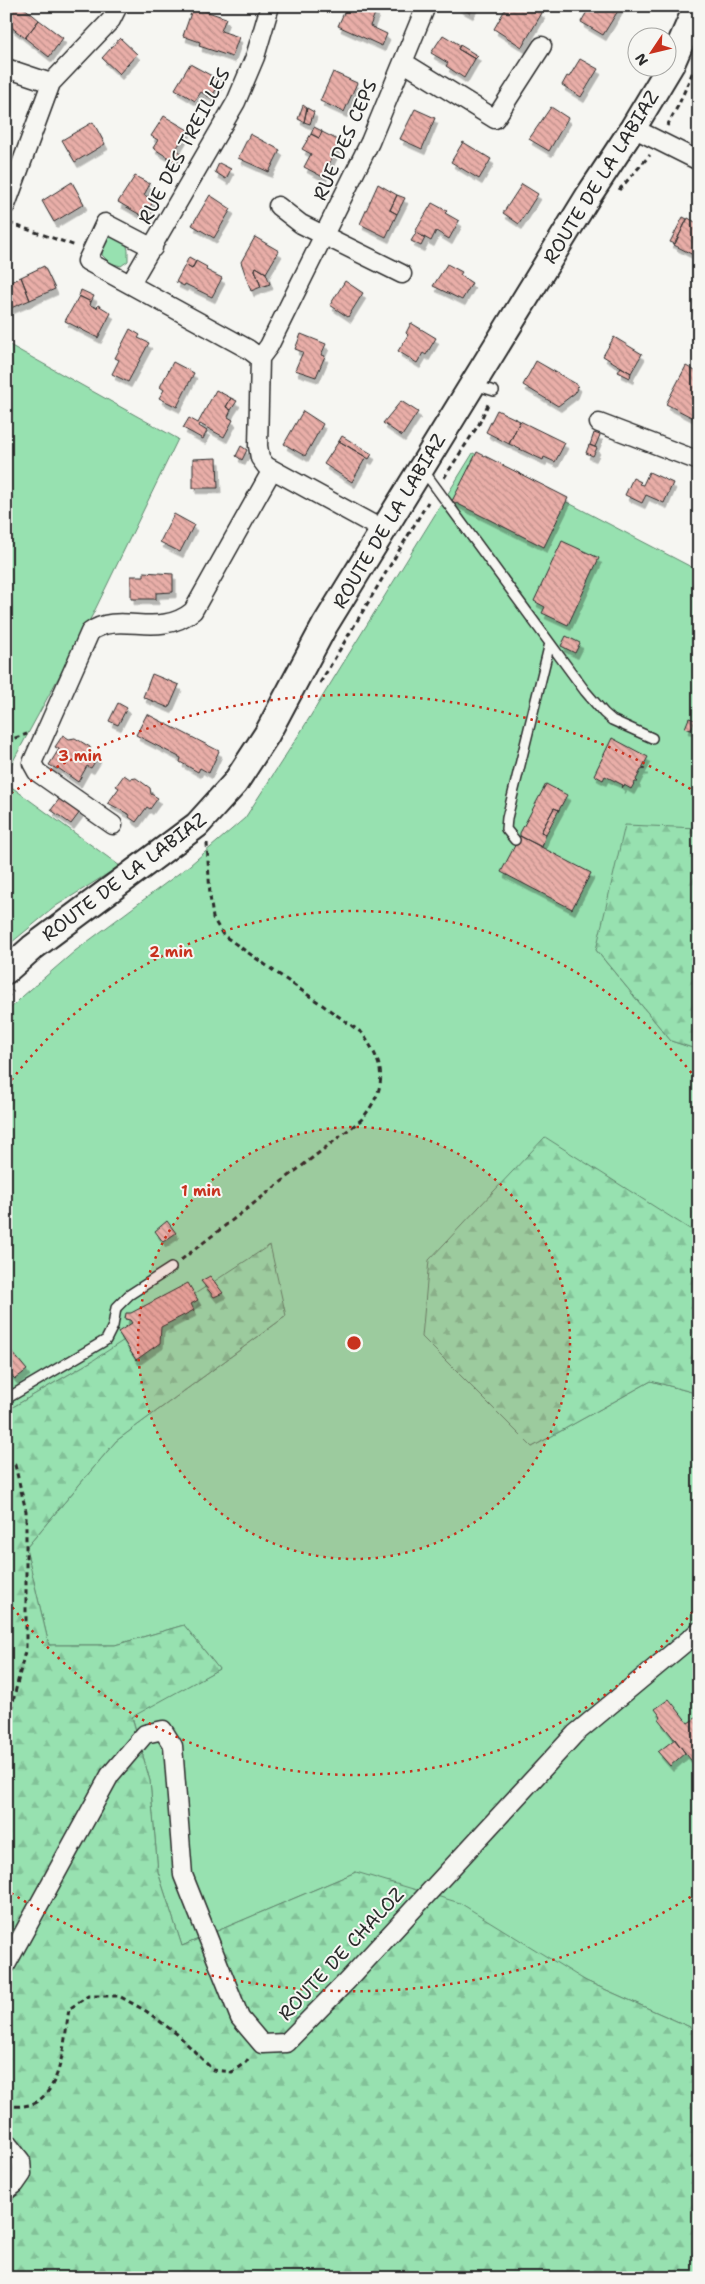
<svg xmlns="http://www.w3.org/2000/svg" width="705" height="2284" font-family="'Shantell Sans',sans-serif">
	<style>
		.green { fill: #97e1b0; stroke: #61866e }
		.forest { fill: url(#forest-firs); stroke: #61866e }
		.building { fill: url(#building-back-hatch); stroke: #2b2b2b; filter: url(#shadow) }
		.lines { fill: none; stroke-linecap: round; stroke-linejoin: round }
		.service-casing { stroke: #2b2b2b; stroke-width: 12 }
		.minor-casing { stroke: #2b2b2b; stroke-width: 21 }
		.secondary-casing { stroke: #2b2b2b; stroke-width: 29 }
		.path { stroke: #2b2b2b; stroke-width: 3; stroke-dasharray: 5 4; stroke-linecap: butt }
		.service { stroke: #f6f6f2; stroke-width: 9 }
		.minor { stroke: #f6f6f2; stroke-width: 18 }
		.secondary { stroke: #f6f6f2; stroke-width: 25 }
		.ring { fill: none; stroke: #c8321e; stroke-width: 2.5; stroke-dasharray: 2.5 5 }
		.labels { text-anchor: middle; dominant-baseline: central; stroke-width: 4; stroke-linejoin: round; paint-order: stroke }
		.street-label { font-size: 19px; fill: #2b2b2b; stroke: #f6f6f2 }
		.centre { fill: #c8321e; stroke: #f6f6f2; stroke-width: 2.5 }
		.ring-label { font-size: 15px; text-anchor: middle; font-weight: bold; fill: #c8321e; stroke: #f6f6f2; stroke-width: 4; stroke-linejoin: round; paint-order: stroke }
	</style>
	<defs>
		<pattern id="forest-firs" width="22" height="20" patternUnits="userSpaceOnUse" patternTransform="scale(1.25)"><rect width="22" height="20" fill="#97e1b0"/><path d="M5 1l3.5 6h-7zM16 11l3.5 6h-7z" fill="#82c198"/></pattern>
		<pattern id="building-back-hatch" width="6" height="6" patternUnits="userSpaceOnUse" patternTransform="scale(1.25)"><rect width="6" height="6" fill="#e9aea8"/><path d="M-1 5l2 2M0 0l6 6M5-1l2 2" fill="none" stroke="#bd8e89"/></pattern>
		<filter id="shadow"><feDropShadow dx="3" dy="5.5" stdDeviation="0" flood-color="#0004"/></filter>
	</defs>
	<rect width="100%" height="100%" fill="#f6f6f2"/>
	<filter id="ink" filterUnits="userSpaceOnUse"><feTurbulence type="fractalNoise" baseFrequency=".02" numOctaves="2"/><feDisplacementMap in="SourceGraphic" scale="10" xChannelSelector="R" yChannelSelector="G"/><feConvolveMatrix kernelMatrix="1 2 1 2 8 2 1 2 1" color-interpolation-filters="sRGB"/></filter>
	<g filter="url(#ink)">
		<path class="green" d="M113 232 125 239 128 250V261L121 266 110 263 102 255 104 239Z
			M6 343 178 439 93 614 6 774Z
			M473 453 699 571V828H681L596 950 671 1041 699 1050V1230L532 1447 651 1381 699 1394V2031L586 1981 356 1872 182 1946 158 1872 150 1781 132 1716 219 1669 184 1625 115 1645H49L26 1548 116 1441 286 1316 92 1361 6 1411V1013L23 996 75 951 190 865 245 818 300 733Z
			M6 783 120 866 56 906 6 947Z"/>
		<path class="forest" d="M625 825 699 828V1050L671 1041 596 950Z
			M545 1137 696 1233 699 1230V1394L651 1381 532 1447 422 1337 429 1260Z
			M270 1245 286 1316 116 1441 26 1548 49 1645H115L184 1625 219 1669 132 1717 150 1781 158 1872 182 1946 356 1872 460 1903 586 1981 699 2031V2278H6V1411L92 1361Z"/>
		<path class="building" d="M8 6H22L39 20 25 38 6 23V9Z
			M347 6H365L376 11 370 26 387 34 382 46 338 26Z
			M457 6H474L470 13Z
			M507 6H532L542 13 522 47 494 29Z
			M594 6H621L603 35 581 22 589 8 591 10Z
			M193 7 226 18 221 31 239 37 232 57 199 46 200 42 183 36Z
			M39 20 63 38 49 57 25 38Z
			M443 35 460 45 458 49 475 59 464 78 446 66 448 63 431 53Z
			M120 38 137 54 119 74 102 58Z
			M460 45 478 56 475 59 458 49Z
			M580 59 598 69 581 97 562 85 567 76 569 77Z
			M190 64 221 81 211 98 201 92 195 101 175 89Z
			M333 72 357 83 344 112 320 101Z
			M303 105 307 108 304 122 298 119Z
			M551 107 568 118 549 151 529 139Z
			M307 108 314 112 310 124 304 122Z
			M415 109 435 118 422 149 400 139Z
			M164 116 188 130 176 149 181 153 175 162 153 148 158 140 151 136Z
			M93 122 105 144 75 162 62 140Z
			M314 127 322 131 319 138 311 134Z
			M322 132 340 141 323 177 304 167 311 154 302 149 311 134 319 138Z
			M250 134 280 150 269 172 238 158Z
			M463 142 491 159 479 179 451 162Z
			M219 163 231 169 226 179 215 172Z
			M135 176 150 184 144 195 154 200 144 217 118 202Z
			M72 182 84 204 54 222 42 201Z
			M378 184 397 195 390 210 397 214 386 237 360 224Z
			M522 184 538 194 519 224 503 213Z
			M210 195 231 209 214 238 192 225Z
			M397 195 405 198 397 214 390 210Z
			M432 203 447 211 445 213 459 221 449 239 436 231 431 241 415 232Z
			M683 217 687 219 675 244 670 242Z
			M688 218 699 224V258L674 245Z
			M416 233 425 238 421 246 411 241Z
			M255 237 279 251 266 273 256 267 255 270 261 287 251 291 241 262Z
			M189 257 196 261 192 269 185 265Z
			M196 261 207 267 206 270 222 278 212 297 185 284 184 286 176 282 185 265 192 269Z
			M447 264 462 272 460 275 472 283 462 300 433 286Z
			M44 266 55 289 30 300 21 277Z
			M256 267 266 273 270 284 261 287 255 270Z
			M21 277 30 300 6 310V284Z
			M345 281 363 293 348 317 330 305Z
			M81 290 94 296 91 302 79 296Z
			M79 296 91 302 90 305 97 308 98 305 111 313 98 338 65 321Z
			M411 323 436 338 426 355 423 353 417 363 398 351 408 335 406 333Z
			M130 329 140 335 138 338 149 343 128 382 112 374 119 360 115 358Z
			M301 334 326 344 321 355 325 356 316 377 295 370 303 352 295 349Z
			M614 337 642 354 631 373 603 356Z
			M536 361 578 385 575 393 558 406 523 385Z
			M173 362 194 373 177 407 159 398 164 390 160 387Z
			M686 366 699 373V421L666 404Z
			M621 367 631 373 630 378 618 372Z
			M216 390 231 398 226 407 231 410 228 417 233 420 224 437 200 424 199 426 207 431 203 439 183 428 189 418 198 423Z
			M231 398 237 401 231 410 226 407Z
			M401 401 418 412 402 436 383 423Z
			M497 410 520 421 509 444 486 432Z
			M303 411 323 424 305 456 284 444Z
			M520 421 565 443 555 462 544 457 543 460 509 444Z
			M594 433 600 435 595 447 590 445Z
			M342 436 372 454 369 459 339 441Z
			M339 441 366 457 352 482 324 464Z
			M589 445 597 448 593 456 586 453Z
			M241 446 247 450 242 460 236 456Z
			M477 452 568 498 544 547 452 501Z
			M217 458 218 488H193V459Z
			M649 472 673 483 664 503 646 495 642 503 625 495 633 478 641 482 639 484 643 485Z
			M174 514 194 525 180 552 160 542Z
			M562 541 599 558 568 625 542 613 545 607 534 601Z
			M144 572 173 574V592L156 593V599H131V576H144Z
			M566 636 580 643 575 653 561 646Z
			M152 674 179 685 169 708 143 697Z
			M118 703 127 708 118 725 109 721Z
			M147 714 219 751 209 773 200 768 198 772 180 762 181 758 136 735Z
			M689 718 695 720 691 730 685 728Z
			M63 735 69 739 75 738 90 747 91 753 98 757 91 768 87 766 78 782 58 768 57 769 49 765 59 749 55 747Z
			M612 738 648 757 642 768 645 769 641 770 636 780 638 782H635L631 789 624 785 622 788 623 785 605 776 603 780 594 775Z
			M124 775 130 779 136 778 150 788 151 794 158 798 150 809 147 807 136 822 129 817 130 815 108 803 119 788 116 786Z
			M546 784 567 795 559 810 554 808 541 832 546 834 542 847 520 836V833Z
			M60 798 80 812 71 824 51 810Z
			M554 808 559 810 546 834 541 832Z
			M520 836 591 873 572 909 501 872Z
			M167 1221 176 1233 163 1242 155 1231Z
			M210 1276 223 1293 214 1297 201 1281Z
			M188 1283 198 1300 191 1304 194 1310 161 1327 160 1343 136 1360 118 1332 132 1323 130 1320 125 1319 126 1313H131Z
			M8 1347 27 1370 15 1379 6 1369V1349Z
			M669 1699 688 1723 699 1716V1770L659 1720 661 1717 655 1709Z
			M675 1739 685 1753 670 1766 658 1752Z"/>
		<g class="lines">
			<defs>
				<path id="service" d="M475 385 494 391
					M423 470 585 691 604 713 612 720 652 738
					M515 840 506 829 507 818 550 643
					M6 1399 106 1340 113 1326 116 1308 129 1295 171 1268"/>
				<path id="minor" d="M270 6 255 57 236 102 135 276 133 286 248 349 260 358 258 446 260 458 266 466 383 530
					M403 62 495 119 542 46
					M6 68 51 83
					M633 128 699 161
					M6 205 51 83 111 20 118 6
					M278 206 301 224 402 274
					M133 286 87 261 105 223 153 248
					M260 358 269 346 370 142 424 11
					M599 423 699 461
					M113 825 37 772 32 763 90 632C119 610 158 640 193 611L272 470
					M6 1965 110 1775 145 1734 163 1730 173 1746 183 1875 240 2018 262 2044 286 2043 347 1981 575 1734 699 1631
					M6 2142 21 2161 22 2174 15 2184 6 2191"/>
				<path id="secondary" d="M6 971 32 948 197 825 235 783 267 734 325 625 589 195 633 128 672 63 697 6"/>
			</defs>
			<use href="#service" class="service-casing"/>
			<use href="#minor" class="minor-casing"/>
			<use href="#secondary" class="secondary-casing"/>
			<path class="path" d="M667 126 679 104 694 69
				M619 190 650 155
				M9 223 76 246
				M444 478 479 424 489 402
				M320 683 428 502
				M6 741 27 734
				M6 998 13 991
				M181 1260 361 1120C388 1087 386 1067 362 1033L223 935 213 918 210 896 207 843
				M6 1462 15 1465 26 1511V1647L6 1731
				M6 2105C62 2117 63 2047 69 2009L88 1996H119L146 2011 177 2034 213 2070 232 2072 246 2062 250 2056"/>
			<use href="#service" class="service"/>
			<use href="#minor" class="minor"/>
			<use href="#secondary" class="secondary"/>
		</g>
	</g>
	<circle cx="354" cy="1343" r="216" fill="#c8321e" fill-opacity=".12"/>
	<g class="ring">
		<circle cx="354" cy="1343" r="216"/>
		<path d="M697 1606A432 432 0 0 1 7 1600M7 1086A432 432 0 0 1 697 1080"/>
		<path d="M697 1893A648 648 0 0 1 11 1893M11 793A648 648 0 0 1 697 793"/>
	</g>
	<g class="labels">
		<g class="street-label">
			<text transform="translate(345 140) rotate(-66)">RUE DES CEPS</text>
			<text transform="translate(184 146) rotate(-62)">RUE DES TREILLES</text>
			<text transform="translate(601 177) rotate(-58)">ROUTE DE LA LABIAZ</text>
			<text transform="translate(389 521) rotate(-59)">ROUTE DE LA LABIAZ</text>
			<text transform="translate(124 877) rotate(-37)">ROUTE DE LA LABIAZ</text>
			<text transform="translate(341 1954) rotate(-47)">ROUTE DE CHALOZ</text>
		</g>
	</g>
	<circle cx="354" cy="1343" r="8" class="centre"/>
	<g class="ring-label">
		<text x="80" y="761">3 min</text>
		<text x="171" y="957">2 min</text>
		<text x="201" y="1196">1 min</text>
	</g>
	<rect width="705" height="2284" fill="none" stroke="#f6f6f2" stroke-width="25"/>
	<rect x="12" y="12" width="680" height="2259" fill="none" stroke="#2b2b2b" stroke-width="2" filter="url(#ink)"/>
	<g transform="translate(652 52) rotate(235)"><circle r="24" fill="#f6f6f2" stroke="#a5a5a2"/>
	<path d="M0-4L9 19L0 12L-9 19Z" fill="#c8321e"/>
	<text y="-8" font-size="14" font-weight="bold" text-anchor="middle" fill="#2b2b2b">N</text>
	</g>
</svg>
